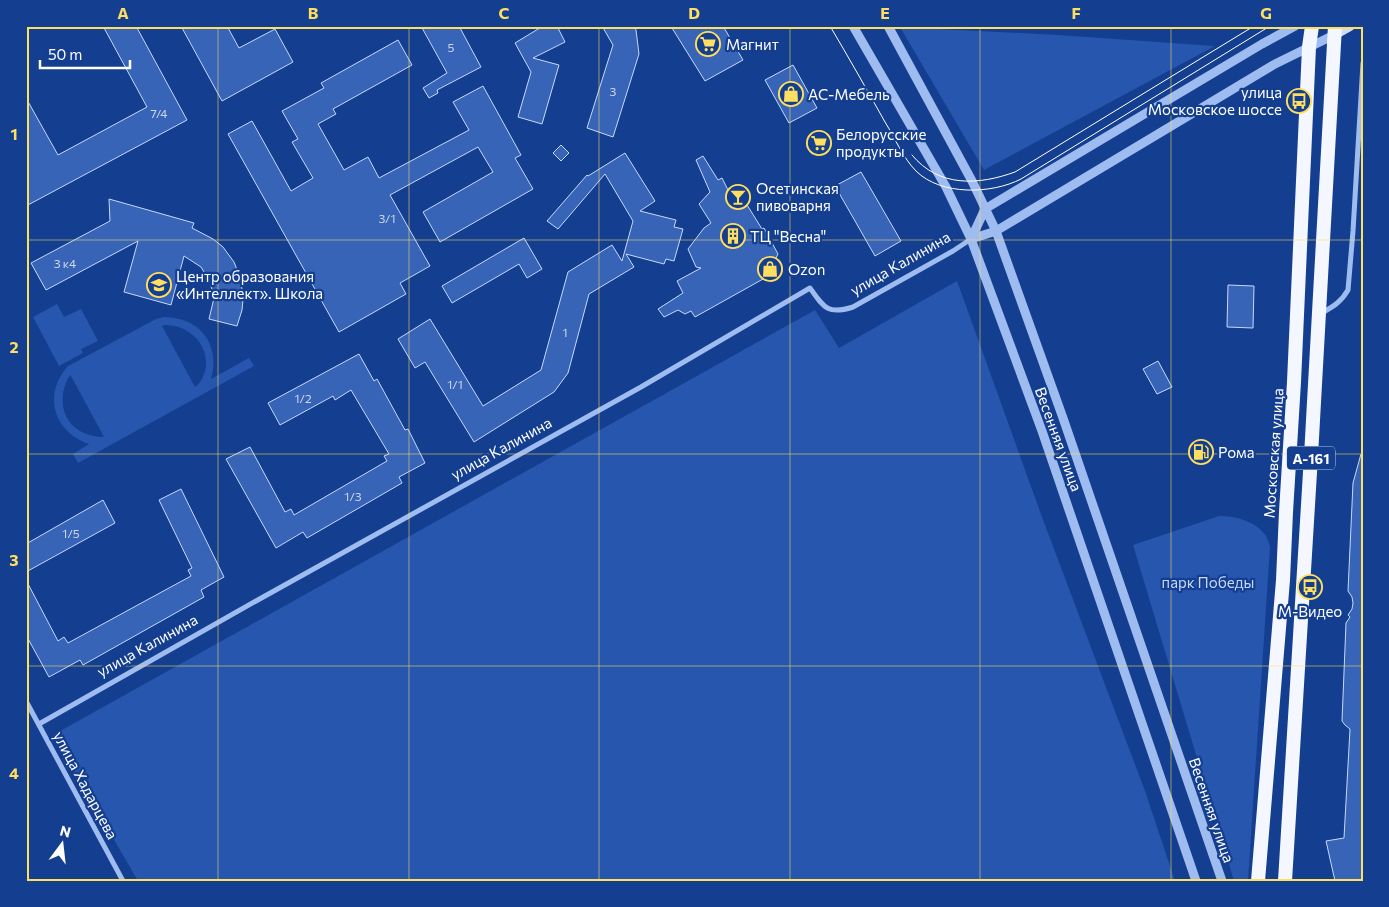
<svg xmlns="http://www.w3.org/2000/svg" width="1389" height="907" font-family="Commissioner,sans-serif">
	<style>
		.green { fill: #2656ae; fill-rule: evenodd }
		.building { fill: #3764b6; stroke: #c6d9fc }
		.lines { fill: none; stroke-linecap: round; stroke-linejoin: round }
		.minor { stroke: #9fbcf1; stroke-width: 5 }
		.tertiary { stroke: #9fbcf1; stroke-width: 9 }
		.secondary { stroke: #cdddfc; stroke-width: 10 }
		.trunk { stroke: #f4f7ff; stroke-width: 14 }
		.tram { stroke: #fff; stroke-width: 1 }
		.grid { fill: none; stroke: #ffdf5f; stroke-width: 1; stroke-opacity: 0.55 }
		.labels { text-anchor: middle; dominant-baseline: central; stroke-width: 4.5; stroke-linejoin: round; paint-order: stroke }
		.number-label { font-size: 12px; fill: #cdd8ed }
		.shield { fill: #143e8f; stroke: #b8c5dd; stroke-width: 1 }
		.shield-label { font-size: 14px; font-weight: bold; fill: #fff }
		.poi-label { font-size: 15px; fill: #fff; stroke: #143e8f; text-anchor: start }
		.street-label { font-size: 15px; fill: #fff; stroke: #143e8f }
		.park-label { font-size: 15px; fill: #c6d9fc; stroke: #143e8f }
		.neatline { fill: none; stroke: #ffdf5f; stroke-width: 2 }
		.grid-label { font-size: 16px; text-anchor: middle; font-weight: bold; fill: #ffdf5f }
	</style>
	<rect width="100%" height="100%" fill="#143e8f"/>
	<path class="green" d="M900 27 1058 35 1215 46 984 170Z
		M957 281 1042 517 1145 791 1175 881H138L53 735 815 310 839 348Z
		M57 304 64 317 81 309 98 341 81 349 83 353 59 366 33 317Z
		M164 317C200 317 221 345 211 379L249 358 254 366 78 463 73 454 89 444C54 432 42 395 68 366L156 319ZM165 325C189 325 211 345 205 371 203 377 201 383 195 387L162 326ZM70 375 71 376 104 437C68 437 52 405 70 375Z
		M1219 516C1235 516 1256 521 1266 536 1268 539 1269 544 1270 547L1248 881H1234L1133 545Z"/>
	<path class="building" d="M103 26H136L187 120 26 206V98L58 155 147 107Z
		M181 26H227L239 48 275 29 293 62 222 101Z
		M421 26H459L481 67 437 90 438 93 429 98 423 88 447 73Z
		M543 26H557L565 42 533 58 559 65 542 124 518 117 531 72 515 43Z
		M602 26H634L636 30 639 54 613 137 587 128 613 45Z
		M683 26H723L743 60 705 81 672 28Z
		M398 40 412 65 333 109 336 114 318 124 344 170 368 157 379 178 469 130 453 102 483 86 521 155 515 158 533 189 440 242 423 212 493 172 478 147 390 195 430 266 400 283 406 294 339 332 228 134 252 121 291 191 313 178 292 142 298 139 282 111 324 88 321 83Z
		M793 65 817 108 789 123 765 80Z
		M561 145 569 153 561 161 553 153Z
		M625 153 655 201 640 211 676 220 674 227 683 229 674 261 666 259 664 264 626 254 634 267 589 294 568 373 554 392 474 442 425 362 415 368 398 339 430 319 483 406 541 370 568 272 612 245 622 261 633 221 605 174 558 229 547 221 587 175 588 176Z
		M703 156 718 180 722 178 731 196 739 192 762 229 764 228 778 254 776 258 781 269 695 317 691 311 685 314 678 310 664 317 658 309 683 293 677 281 701 268 696 267 688 249 704 228 711 223 699 204 710 192 696 160Z
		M861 172 901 241 875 256 835 186Z
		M109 199 194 223 192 228 213 239 223 247 234 262 241 280 243 300 242 310 237 326 209 319 214 298 210 282 201 267 184 256 171 305 124 292 138 241 46 290 31 263 110 221Z
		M524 238 542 269 527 278 519 264 452 303 442 286Z
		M1228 285 1254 286 1253 328 1227 327Z
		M359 354 374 381 377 379 405 430 408 429 425 463 399 477 402 483 307 538 303 532 276 548 226 459 250 447 285 512 291 509 294 515 387 461 384 456 389 454 351 390 335 400 333 396 280 425 268 403Z
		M1158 361 1172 387 1157 394 1143 369Z
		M1361 454 1363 455V881H1335L1326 841 1344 838 1350 729 1345 725 1342 721 1346 623 1350 617 1348 615 1352 609 1353 603 1352 597 1348 591 1353 483Z
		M181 489 224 577 201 590 204 597 83 665 80 660 49 677 26 635V580L58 641 64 637 68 643 191 576 188 570 192 568 159 500Z
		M103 500 115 523 26 572V544Z"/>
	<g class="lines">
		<path class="minor" d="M1322 313C1334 306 1341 302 1348 290L1353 231 1363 63
			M26 701 123 881
			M39 724 256 601 641 387 810 288C824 308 828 315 853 307L953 251 971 239"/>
		<path class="tertiary" d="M853 26 946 187 971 239 1042 431 1196 881
			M888 26 972 181 996 231 1063 418 1222 881
			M971 239 996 231 1275 64 1334 35
			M971 239 985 209 1262 44 1295 26"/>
		<path class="secondary" d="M1334 35 1350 26"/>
		<path class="trunk" d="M1258 881 1283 580 1286 512 1294 382 1309 47 1312 26
			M1285 881 1311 456 1335 26"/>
		<path class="tram" d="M830 26C849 58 867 90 885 122 895 138 903 158 916 171 941 196 992 194 1021 179L1270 26
			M912 155C939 188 979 185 1015 172L1254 26"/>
	</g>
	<path class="grid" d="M218 26V881M409 26V881M599 26V881M790 26V881M980 26V881M1171 26V881M26 240H1363M26 454H1363M26 666H1363"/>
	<defs>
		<symbol id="supermarket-ring" viewBox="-11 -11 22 22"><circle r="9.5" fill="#143e8f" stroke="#ffdf5f" stroke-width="1.5"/><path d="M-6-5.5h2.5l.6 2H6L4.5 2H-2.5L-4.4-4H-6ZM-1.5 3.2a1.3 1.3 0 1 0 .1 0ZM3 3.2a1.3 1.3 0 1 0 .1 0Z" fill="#ffdf5f"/></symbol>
		<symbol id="shop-ring" viewBox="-11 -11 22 22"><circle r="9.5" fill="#143e8f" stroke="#ffdf5f" stroke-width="1.5"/><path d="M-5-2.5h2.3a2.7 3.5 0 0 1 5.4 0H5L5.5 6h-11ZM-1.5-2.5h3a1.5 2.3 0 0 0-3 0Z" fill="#ffdf5f"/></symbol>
		<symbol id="bus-ring" viewBox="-11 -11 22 22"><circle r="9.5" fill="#143e8f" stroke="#ffdf5f" stroke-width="1.5"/><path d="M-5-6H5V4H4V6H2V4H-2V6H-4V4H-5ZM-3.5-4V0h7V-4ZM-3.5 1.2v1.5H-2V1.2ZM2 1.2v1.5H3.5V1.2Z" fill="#ffdf5f"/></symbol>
		<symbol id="bar-ring" viewBox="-11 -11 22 22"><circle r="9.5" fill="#143e8f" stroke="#ffdf5f" stroke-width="1.5"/><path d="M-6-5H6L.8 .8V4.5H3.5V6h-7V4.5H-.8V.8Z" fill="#ffdf5f"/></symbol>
		<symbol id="building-ring" viewBox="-11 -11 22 22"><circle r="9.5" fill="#143e8f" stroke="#ffdf5f" stroke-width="1.5"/><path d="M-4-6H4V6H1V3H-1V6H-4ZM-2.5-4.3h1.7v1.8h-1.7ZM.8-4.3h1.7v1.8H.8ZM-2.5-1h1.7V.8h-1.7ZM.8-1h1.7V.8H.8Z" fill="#ffdf5f"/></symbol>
		<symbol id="school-ring" viewBox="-11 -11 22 22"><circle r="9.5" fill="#143e8f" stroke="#ffdf5f" stroke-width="1.5"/><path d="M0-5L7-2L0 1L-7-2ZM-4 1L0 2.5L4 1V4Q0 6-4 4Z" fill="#ffdf5f"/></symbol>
		<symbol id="fuel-ring" viewBox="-11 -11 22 22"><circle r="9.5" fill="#143e8f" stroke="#ffdf5f" stroke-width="1.5"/><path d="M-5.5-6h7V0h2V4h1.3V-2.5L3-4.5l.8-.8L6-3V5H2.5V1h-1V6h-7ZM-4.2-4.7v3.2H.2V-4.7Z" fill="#ffdf5f"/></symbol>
	</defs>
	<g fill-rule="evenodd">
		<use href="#supermarket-ring" x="694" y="30" width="28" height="28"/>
		<use href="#shop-ring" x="777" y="80" width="28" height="28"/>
		<use href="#bus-ring" x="1285" y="87" width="28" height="28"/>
		<use href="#supermarket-ring" x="805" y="129" width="28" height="28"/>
		<use href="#bar-ring" x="724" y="183" width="28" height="28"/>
		<use href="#building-ring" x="719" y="222" width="28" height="28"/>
		<use href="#shop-ring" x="756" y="255" width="28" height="28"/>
		<use href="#school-ring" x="145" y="271" width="28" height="28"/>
		<use href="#fuel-ring" x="1187" y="438" width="28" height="28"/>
		<use href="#bus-ring" x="1296" y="573" width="28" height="28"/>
	</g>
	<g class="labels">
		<g class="number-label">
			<text x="451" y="47">5</text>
			<text x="613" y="91">3</text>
			<text x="159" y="113">7/4</text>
			<text x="387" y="218">3/1</text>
			<text x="65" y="263">3 к4</text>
			<text x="565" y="332">1</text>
			<text x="455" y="384">1/1</text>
			<text x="303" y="398">1/2</text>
			<text x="353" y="496">1/3</text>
			<text x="71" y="533">1/5</text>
		</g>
		<rect class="shield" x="1287" y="446.5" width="48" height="23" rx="4"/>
		<g class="shield-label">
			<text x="1311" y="458">А-161</text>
		</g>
		<g class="poi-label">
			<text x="726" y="44">Магнит</text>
			<text x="1282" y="92" text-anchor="end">улица<tspan x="1282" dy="17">Московское шоссе</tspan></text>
			<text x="808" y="94">АС-Мебель</text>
			<text x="836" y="134">Белорусские<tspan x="836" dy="17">продукты</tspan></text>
			<text x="756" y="188">Осетинская<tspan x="756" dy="17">пивоварня</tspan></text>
			<text x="750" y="236">ТЦ "Весна"</text>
			<text x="788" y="269">Ozon</text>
			<text x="176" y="276">Центр образования<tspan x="176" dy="17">«Интеллект». Школа</tspan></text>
			<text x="1218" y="452">Рома</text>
			<text x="1310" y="611" text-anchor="middle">М-Видео</text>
		</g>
		<g class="street-label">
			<text transform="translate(900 263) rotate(-30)">улица Калинина</text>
			<text transform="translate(1059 439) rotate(70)">Весенняя улица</text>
			<text transform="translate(501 448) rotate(-29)">улица Калинина</text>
			<text transform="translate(1273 453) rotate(-86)">Московская улица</text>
			<text transform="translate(147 645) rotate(-29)">улица Калинина</text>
			<text transform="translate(86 785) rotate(62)">улица Хадарцева</text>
			<text transform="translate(1212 810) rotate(71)">Весенняя улица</text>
		</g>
		<g class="park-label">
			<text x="1208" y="582">парк Победы</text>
		</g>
	</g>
	<rect width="1389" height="907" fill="none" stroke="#143e8f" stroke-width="55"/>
	<g transform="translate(62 844) rotate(15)" stroke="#143e8f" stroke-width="4" paint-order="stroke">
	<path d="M0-4L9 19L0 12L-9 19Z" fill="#ffffff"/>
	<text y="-8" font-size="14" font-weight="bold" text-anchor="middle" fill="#ffffff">N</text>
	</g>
	<path d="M40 60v8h90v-8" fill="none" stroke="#ffffff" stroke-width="2.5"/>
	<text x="48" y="60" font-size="15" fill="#ffffff" stroke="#143e8f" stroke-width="4" paint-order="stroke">50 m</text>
	<rect x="28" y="28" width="1334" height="852" class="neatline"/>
	<g class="grid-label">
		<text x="123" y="19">A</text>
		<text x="313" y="19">B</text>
		<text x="504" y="19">C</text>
		<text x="694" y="19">D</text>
		<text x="885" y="19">E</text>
		<text x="1076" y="19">F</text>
		<text x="1266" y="19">G</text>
		<text x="14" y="140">1</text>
		<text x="14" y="353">2</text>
		<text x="14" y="566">3</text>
		<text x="14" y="779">4</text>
	</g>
</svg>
